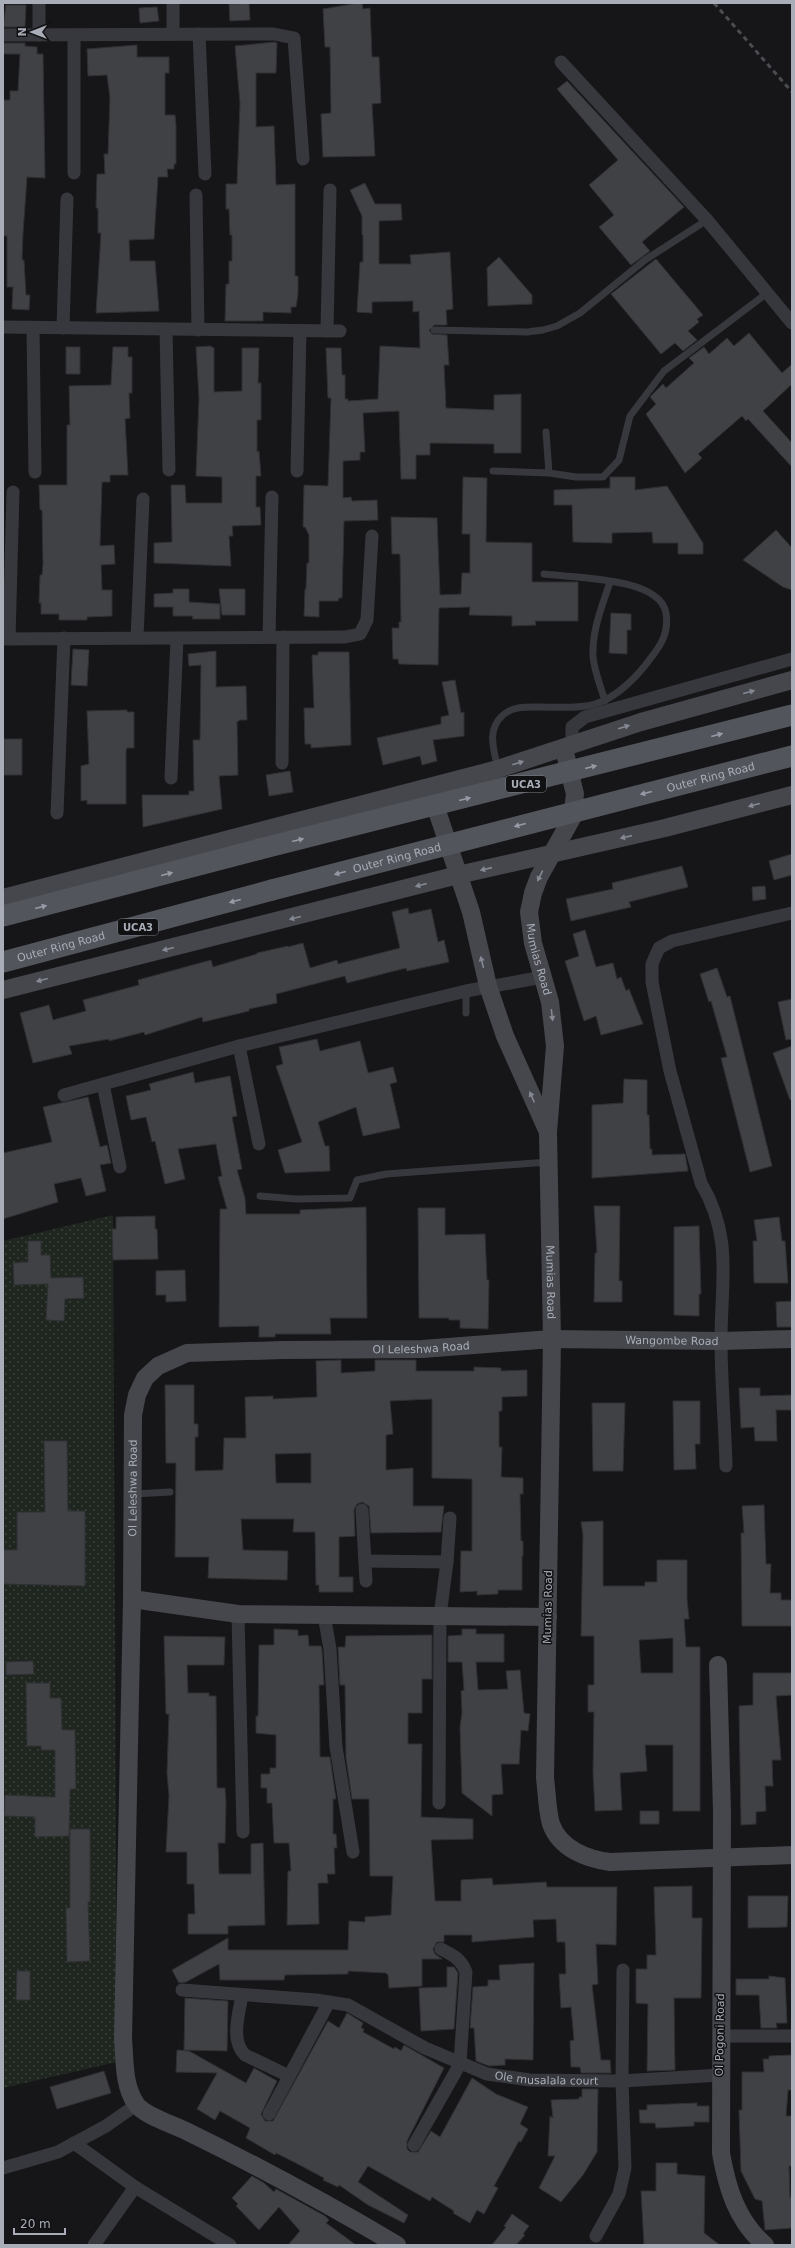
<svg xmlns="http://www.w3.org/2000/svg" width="795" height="2248" font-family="'DejaVu Sans',sans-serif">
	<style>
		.green { fill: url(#green-dots) }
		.building { fill: #404145; stroke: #303034; fill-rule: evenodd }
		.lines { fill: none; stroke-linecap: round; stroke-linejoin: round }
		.lane { stroke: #37383d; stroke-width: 7 }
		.street { stroke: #37383d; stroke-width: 13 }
		.secondary { stroke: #45474d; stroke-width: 18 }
		.primary { stroke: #53555c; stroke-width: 21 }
		.rail { stroke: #4a4c52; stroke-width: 3; stroke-dasharray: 5 4; stroke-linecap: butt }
		.primary-bridge { stroke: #53555c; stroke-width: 21 }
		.oneway { fill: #858993 }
		.oneway2 { fill: #979ba6 }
		.labels { text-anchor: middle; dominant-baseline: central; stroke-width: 3; stroke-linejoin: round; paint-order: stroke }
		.shield { fill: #111113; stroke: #7b7e86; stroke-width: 1 }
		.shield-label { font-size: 10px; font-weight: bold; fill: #a8adb8 }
		.street-label { font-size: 11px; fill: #a8adb8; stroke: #111113 }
	</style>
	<defs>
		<pattern id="green-dots" width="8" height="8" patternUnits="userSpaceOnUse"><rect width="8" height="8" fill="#1e261f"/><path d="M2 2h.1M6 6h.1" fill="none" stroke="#3c433d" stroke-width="1.8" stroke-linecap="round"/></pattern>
	</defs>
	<rect width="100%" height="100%" fill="#161618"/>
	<path class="green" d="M113 1215 117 2062 3 2088V1241Z"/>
	<path class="building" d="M249 3 250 20 230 21 229 4Z
		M358 3H362L363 9 370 8 372 57H379L381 103 372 104 375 156 323 157 321 114 331 113 330 47H325L323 9Z
		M6 5H26L25 27H3Z
		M157 7 159 21 140 23 139 8Z
		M275 42 277 43 276 73H256V127L274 126 276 185 295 184V276H298V294L296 307H291V313L263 312V321H225L226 284H229V261H232V235H230L229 209H226V184H237L240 103 235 46Z
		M3 43H25V46L37 47V54H43L45 178 27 177 23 233 22 260H24L26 295H30L29 310 12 309 13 287H7V236H3V100H10V91H18L20 54H3Z
		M137 45V57H169V73H165V115H175L176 125V164H174V169H167L168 177H158L154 239 129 240 130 261H155L159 311 96 313 101 233H98V208H96L97 174H105L104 154H108L110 98 107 75 88 76 87 49Z
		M567 81 684 207 642 242 650 251 631 265 599 227 614 215 589 185 618 160 557 89Z
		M365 183 375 204H401L402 220 379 221V264H411L410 255 450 252 453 309 446 310 447 325H434L429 330 432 334 447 335 449 365H444L446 408 494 410V395L521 394V453H494V444L430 443V455H416V479H401L399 411 363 413 365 452H360V460L343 461V498L351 497 352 501 377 500 378 520 344 521 342 598H339L338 601H319V617L304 616 305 589H306L307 563H309V535L305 527H303L304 485 328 486 331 398H328L326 348H341L342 375H345V399H348V401L378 399 380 346 420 348 419 311 413 312V301L372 302V313L357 312 360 262H363V235H362V216L350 190Z
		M499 257 532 295V304L488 306 487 268Z
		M656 259 703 315 697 319 699 322 688 331 697 340 683 351 675 343 661 354 611 294Z
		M749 333 782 373 792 364V384L763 411 792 443V467L748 419 746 421 742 416 698 454 702 458 685 473 646 414 656 404 650 397 663 384 666 388 694 363 689 358 704 347 709 354 727 338 734 346Z
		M210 346 214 348V392L242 391V348H259L258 383H261V420H257V452L259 451 261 476H256V507H260L261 525 232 526 233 536H229L231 566 154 563V543L172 542 171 485H185L186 503H222V477L196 476 199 398 196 347Z
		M66 347H80V374H66Z
		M113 347H128V357H132V393H129L130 418 125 419 128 475H110V482H102L100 546 114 545 115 564 101 565 102 590H112V616L87 617V620H59V614H41V603H39L40 575H42L43 564 42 510H40L39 485H67V425H70L69 386 111 385Z
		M463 477 487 478 486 542 532 543V582H578V621H535L536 625 512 626V616L469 615 470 607 439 608 438 665 399 664 398 659H393L392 628H399V622H401L400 554H392L391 517 437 518 440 595 461 594 462 573H470V534H462Z
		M610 477H635V490L667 486 703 543V554H678V543H653L652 532 612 533V543L573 542 572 505H554V490L610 488Z
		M776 530 792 548V590L783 587 743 560Z
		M173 589H189V602L220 604V619H192L193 616H173V607H154V594L173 593Z
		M219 589H245V615H222Z
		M611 613 631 614V630H627V654L609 653Z
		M73 649 89 650 87 686 71 685Z
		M216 651V687L246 686 247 720H240L237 722 238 775 219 776 222 809 143 827 142 795H189V791H194L193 740H200L201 665 189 666 188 654Z
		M318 652H349L351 745 311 748V744H305L304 708H314L312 655H318Z
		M455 680 461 713 464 712V736L433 740 437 761 422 765 420 756 383 765 377 738 441 724V717L449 715 442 682Z
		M127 710V712H134V748H127L126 751V804H87V800L81 801V766L89 764 87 711Z
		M4 739H22V775H4Z
		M290 771 293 792 269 796 266 775Z
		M792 854V875L774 880 769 861Z
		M682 866 688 887 629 902 631 907 571 921 566 899 613 889 612 883Z
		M765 886 766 899 753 901 752 887Z
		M408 908 409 914 431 909 438 942 444 940 449 962 407 971 406 968 347 983 345 976 276 994 277 1003 249 1009V1011L203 1022 202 1017 145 1035 144 1032 109 1041V1039L69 1046 72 1054 33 1063 20 1013 49 1005 53 1020 86 1011 83 1000 139 985 138 980 211 960 213 967 257 954V953L288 946V947L303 943 310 968 337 960 338 964 400 948 392 912Z
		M585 930 596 967 613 963 617 979 621 977 626 991 629 989 643 1024 601 1035 596 1016 584 1021 565 961 579 956 573 934Z
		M717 968 727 997 730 996 772 1166 750 1172 721 1058 727 1057 711 1001 709 1002 700 974Z
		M792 999V1039L786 1040 778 1002Z
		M317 1039 320 1051 360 1041 368 1073 393 1067 397 1082 390 1084 400 1128 363 1136 356 1107 318 1122 325 1146H329L330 1171 285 1173 278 1150 302 1142 276 1066 283 1064 279 1047Z
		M792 1046V1099L790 1100 773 1053Z
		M193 1072 195 1083 230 1076 237 1116 232 1117 242 1169 237 1170 245 1198 246 1214H300V1210L366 1207 367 1318H330L331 1334H275V1337H259V1326L219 1327 220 1209H227L218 1177 222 1176 216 1144 178 1149 185 1179 165 1184 155 1141 152 1142 146 1117 131 1120 126 1096 151 1090 149 1084Z
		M624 1079 647 1080V1115H649L650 1149H652V1155L685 1154 688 1171 592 1178V1105L623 1103Z
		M88 1097 100 1147 107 1145 111 1163 100 1165 106 1191 86 1196 81 1178 54 1184 58 1202 3 1219V1153L52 1142 43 1107Z
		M594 1206H620L619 1281H622V1302H594L595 1253H597Z
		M418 1208H445V1235L485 1234 487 1280H489L488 1329 460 1328V1320H449V1318H419Z
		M155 1216V1229H157L158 1259 113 1260 112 1229H116V1217Z
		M779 1217 782 1241H785L788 1283H754L753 1241H757L754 1220Z
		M699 1226 701 1294H699V1316L674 1315V1227Z
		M28 1241H41V1255H50L51 1278 83 1277 84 1298 65 1299 64 1321 46 1320 48 1284 14 1285 13 1263 28 1262Z
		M185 1270 186 1301 166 1302V1295H156V1271Z
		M792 1301V1327H777L776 1302Z
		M341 1360V1373L375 1371V1360H416V1371H474V1367L501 1368V1371L527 1370V1396L502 1397V1411H499V1447H502L501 1477 523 1478V1494H520L521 1541H523V1556H522V1590H498V1594L477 1595V1591L460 1592 461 1551H472V1479L432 1478V1399L390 1401 393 1434 386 1435V1470L413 1468V1506H444L441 1532 371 1533 369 1506 362 1502 357 1504 354 1510 355 1536 339 1537V1577H353V1592H319V1585H316L315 1532H293L294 1519H241L243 1550 288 1551 287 1580 208 1578 209 1557H175L176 1463H166L165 1385H194V1424H198V1437H195V1471L223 1470 224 1438H246L245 1397 273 1396V1399L317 1397 316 1361ZM311 1453V1483H276L275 1454Z
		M739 1388H760V1396L792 1395V1410H776L777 1441H755L754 1427 741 1428Z
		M673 1401H700V1444H695L696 1469 674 1470Z
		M592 1403H625L623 1471H593Z
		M44 1441H67L68 1511H85V1586L3 1584V1550H17V1512H45Z
		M764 1505 766 1564H771L770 1593H781V1600H792V1626H742L741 1533H744L742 1506Z
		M603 1521V1586H645V1582H657V1560H687V1599L689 1619H684L686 1647H700V1811H673V1745H645L647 1771 620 1773 622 1810 595 1811 593 1772 594 1712H588V1685H594V1636H581L583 1535 581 1522ZM673 1638V1673H641L639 1640Z
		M274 1629 298 1630V1636L308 1635 309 1646H321L322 1650 324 1685H319L320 1757H330L336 1799H333V1834H336L337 1848H334L335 1874H327L328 1883H318L319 1924 287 1925 288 1871H291L289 1843H274L272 1803H267V1788H261V1774H270V1768H276V1735L256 1733V1716H258L259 1645H274Z
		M462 1629H476V1634H504V1662H476L478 1690 508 1689 506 1671 520 1670 524 1713 530 1714 528 1731 521 1730 519 1764H501L503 1794 492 1795V1816L462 1793 460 1727 462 1713 461 1691 464 1690 462 1662H448V1636L462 1635Z
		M432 1635V1679H422V1713H408V1744H422L421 1817 473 1819V1839L431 1840 435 1901H461V1880L492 1878 493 1885 546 1882 547 1887H617L616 1945 596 1944 598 1984 592 1985 601 2060H610L611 2073H581L580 2067H571L570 2041 574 2040 571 2007 561 2008 559 1974H566L565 1942H557L556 1919 533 1920 534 1937 472 1942V1935H444V1942H437L433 1949 435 1954 442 1959H422V1986L389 1988 388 1975 386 1973 348 1971V1974L285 1975 284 1980H220L219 1964 186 1982 179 1983 172 1970 228 1938V1950H348L349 1921 365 1922V1917L391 1915 393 1876H370L369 1799H352L346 1758 345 1685H340L338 1647H345L346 1636Z
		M164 1636 225 1637 224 1665H187L188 1693H209V1696H216L217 1788H225L226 1804 225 1843H218L219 1874H251V1844L263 1843 265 1925 228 1926V1934H188V1914H195L194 1884H187V1852H166L169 1796 167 1773 169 1714H166Z
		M33 1661 34 1674 6 1675V1662Z
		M753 1673H792V1695L776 1696 781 1760H772L773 1786H765L766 1811 756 1812V1824L741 1825 739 1706 753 1705Z
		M26 1683H50V1698H61L62 1730H75L76 1789H70L69 1836 35 1837V1817L4 1816 5 1795 55 1797V1750H41V1746H27Z
		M640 1811H659V1824H640Z
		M70 1829H90V1902H88L90 1961 67 1962 66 1908H70Z
		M692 1886V1918H702L701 1998H674L675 2070 647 2071 648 2004 636 2003V1969H647V1955H656L654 1887Z
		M748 1896H788L787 1927 748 1928Z
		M534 1963 533 2060 505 2059V2065L489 2066 476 2061 474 2028H470L473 1987 488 1986V1980H500L499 1965Z
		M447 1967H454L458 1973 454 2029 421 2031 419 1988 447 1987Z
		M17 1971H30V2000H16Z
		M769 1976 785 1978 787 2023H776L777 2028H761L759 1995H736V1979H769Z
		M185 1998 228 2001 227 2051 184 2050Z
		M347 2013 363 2023 361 2028 364 2029 363 2032 394 2049 395 2047 401 2051 404 2045 444 2068 407 2141V2149L410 2152H418L431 2131 440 2137 472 2078 496 2094 528 2107 520 2124 528 2129 521 2142 519 2141 494 2186 498 2188 484 2214 477 2210 470 2223 453 2213 454 2211 432 2197 430 2201 368 2166 358 2182 408 2215 404 2223 368 2205 339 2185 338 2187 323 2180 324 2178 294 2162 276 2153 275 2155 246 2138 250 2128 220 2111 215 2120 197 2109 217 2073 176 2072 177 2050 189 2051 246 2083 254 2068 261 2072 277 2081 261 2114 265 2121H273L328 2021 339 2028Z
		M792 2055V2090H788L786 2116H792V2166H789L790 2198 792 2197V2228L765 2230 762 2201 755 2199 741 2171 739 2110H742V2072H764L763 2059H769V2056Z
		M104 2071 111 2093 57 2109 50 2087Z
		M582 2089H598L597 2152 583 2175 561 2202 539 2188 555 2156H548L550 2116 553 2118 551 2100 579 2099V2097H582Z
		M697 2103V2106H709V2122H694V2126L656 2128 655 2123H640L639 2110H647V2105Z
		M656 2163H677V2174L705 2176 704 2233 720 2245H644L641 2191H656Z
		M252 2176 264 2183 274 2192 276 2189 325 2216 329 2220 326 2223 356 2245H288L300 2231 279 2207 259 2230 236 2206 238 2204 232 2198Z
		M512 2214 529 2226 523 2234 525 2235 516 2245H492L506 2227 504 2226Z"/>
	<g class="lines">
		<path class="lane" d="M434 330 527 332 543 330 557 326 580 313 645 260 707 220
			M546 432 549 473 576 477H603L619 460 630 416 664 371 767 293
			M493 471 549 473
			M605 701C601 687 594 671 593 656 592 630 602 606 610 582
			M498 769C494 750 486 730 503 715 513 706 527 707 540 707 558 707 578 709 595 704 616 698 637 677 650 659 662 644 669 632 666 613 660 577 574 578 544 574
			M466 1013V991
			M260 1196 296 1199 350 1198 357 1180 386 1174 548 1162
			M133 1494 170 1492"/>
		<g class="street">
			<path d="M173 3V34"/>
			<path d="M199 34 205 174"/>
			<path d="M3 35 274 34 294 38 303 159"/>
			<path d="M39 35V3"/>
			<path d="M74 35V173"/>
			<path d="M561 62 707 220 792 323"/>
			<path d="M196 195 198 330"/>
			<path d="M3 327 340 331"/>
			<path d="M33 328 35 472"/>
			<path d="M63 328 67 199"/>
			<path d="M166 329 169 470"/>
			<path d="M327 331 330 190"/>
			<path d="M297 471 300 331"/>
			<path d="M269 637 272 497"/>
			<path d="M9 638 13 492"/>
			<path d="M137 638 143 499"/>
			<path d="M3 639 345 637 360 634 367 620 372 536"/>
			<path d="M575 745 572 741V727L585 717 792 659"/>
			<path d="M282 763 283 637"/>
			<path d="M171 778 177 638"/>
			<path d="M57 813 64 638"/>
			<path d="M239 1046 259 1144"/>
			<path d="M103 1084 120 1167"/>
			<path d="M64 1095 239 1046 466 991 543 977"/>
			<path d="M726 1466C725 1424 721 1382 721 1340 721 1281 733 1237 701 1183L670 1071 652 982V964L659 948 672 941 792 913"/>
			<path d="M362 1510 366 1581"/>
			<path d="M365 1561 447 1562 440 1616 439 1803"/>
			<path d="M447 1562 450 1518"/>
			<path d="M238 1614 243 1832"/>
			<path d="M324 1615 330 1649 336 1747 353 1852"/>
			<path id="s1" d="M182 1990 316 2000 348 2005 425 2048 487 2074 530 2080 622 2081 720 2075"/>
			<path d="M242 1995C239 2014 230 2040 245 2055L289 2076"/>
			<path d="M721 2036H792"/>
			<path d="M269 2114 329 2002"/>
			<path d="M74 2143 135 2187 94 2245"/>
			<path d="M414 2145 460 2064 466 1972C461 1959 453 1955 441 1949"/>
			<path d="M3 2168 58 2152 106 2126 136 2105"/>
			<path d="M135 2187 230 2245"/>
			<path d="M596 2236 619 2194 625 2168 622 2081 623 1970"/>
		</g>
		<g class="secondary">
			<path id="s2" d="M564 749 575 794 572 818 539 877 533 893 529 912 533 943 550 1002 555 1046 548 1132 552 1339 545 1778C547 1793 547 1810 551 1824 560 1849 587 1859 610 1862L792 1855"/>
			<path d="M429 792 438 814 471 912 488 986 505 1036 548 1132"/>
			<path d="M3 898 498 769 641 722 792 680"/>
			<path d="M3 990 458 875 665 828 792 795"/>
			<path d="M132 1599 123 2039C125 2060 123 2085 136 2104 143 2115 174 2125 186 2131 258 2166 328 2204 397 2245"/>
			<path id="s3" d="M548 1617 238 1614 132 1599 133 1415 137 1395 145 1378 158 1366 187 1353 283 1350 422 1349 552 1339 721 1341 792 1339"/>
			<path d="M718 1665 722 1812 721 2153C727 2188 737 2221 765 2245"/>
		</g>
		<g class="primary">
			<path d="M3 916 260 849"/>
			<path id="s4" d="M3 962 272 890"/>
		</g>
		<path class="rail" d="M714 3 792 92"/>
		<g class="primary-bridge">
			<path d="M260 849 792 715"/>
			<path id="s5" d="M272 890 792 756"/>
		</g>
	</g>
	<defs><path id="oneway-solid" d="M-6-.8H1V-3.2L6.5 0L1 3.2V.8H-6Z"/></defs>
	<g class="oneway">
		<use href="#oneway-solid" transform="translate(749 692) rotate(-15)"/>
		<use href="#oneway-solid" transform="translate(624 727) rotate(-17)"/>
		<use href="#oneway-solid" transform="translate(518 763) rotate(-17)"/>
		<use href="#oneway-solid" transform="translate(754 805) rotate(165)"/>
		<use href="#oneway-solid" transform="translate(626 837) rotate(167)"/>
		<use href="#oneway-solid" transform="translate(486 869) rotate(167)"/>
		<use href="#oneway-solid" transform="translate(540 876) rotate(116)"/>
		<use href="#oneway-solid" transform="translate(421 885) rotate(165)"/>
		<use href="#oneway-solid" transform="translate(295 918) rotate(166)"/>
		<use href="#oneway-solid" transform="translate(168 949) rotate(166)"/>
		<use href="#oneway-solid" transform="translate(482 962) rotate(-104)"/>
		<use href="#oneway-solid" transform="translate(42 980) rotate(165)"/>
		<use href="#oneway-solid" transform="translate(552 1015) rotate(83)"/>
		<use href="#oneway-solid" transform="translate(532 1097) rotate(-114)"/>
	</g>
	<g class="oneway2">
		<use href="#oneway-solid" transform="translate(717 735) rotate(-15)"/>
		<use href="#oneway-solid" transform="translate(591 767) rotate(-14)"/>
		<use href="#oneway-solid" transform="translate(646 793) rotate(166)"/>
		<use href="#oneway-solid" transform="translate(465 799) rotate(-14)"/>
		<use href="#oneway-solid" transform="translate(520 825) rotate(165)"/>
		<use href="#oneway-solid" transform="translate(298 840) rotate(-14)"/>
		<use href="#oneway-solid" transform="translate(340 873) rotate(165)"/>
		<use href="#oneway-solid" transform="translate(167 874) rotate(-15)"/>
		<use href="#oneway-solid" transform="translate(235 901) rotate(165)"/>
		<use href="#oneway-solid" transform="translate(41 907) rotate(-15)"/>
	</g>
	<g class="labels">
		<g class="shield">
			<rect x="506" y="776" width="40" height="16" rx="3"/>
			<rect x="118" y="919" width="40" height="16" rx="3"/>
		</g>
		<g class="shield-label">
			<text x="526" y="784">UCA3</text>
			<text x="138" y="927">UCA3</text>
		</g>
		<g class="street-label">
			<text stroke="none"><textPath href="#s5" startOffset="453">Outer Ring Road</textPath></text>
			<text stroke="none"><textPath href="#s5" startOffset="129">Outer Ring Road</textPath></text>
			<text stroke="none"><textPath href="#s4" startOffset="60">Outer Ring Road</textPath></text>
			<text stroke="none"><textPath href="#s2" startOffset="223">Mumias Road</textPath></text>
			<text stroke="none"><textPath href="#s2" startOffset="548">Mumias Road</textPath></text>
			<text stroke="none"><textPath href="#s3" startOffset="1175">Wangombe Road</textPath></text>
			<text stroke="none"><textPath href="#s3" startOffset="924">Ol Leleshwa Road</textPath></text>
			<text stroke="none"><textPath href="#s3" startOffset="528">Ol Leleshwa Road</textPath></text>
			<text transform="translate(548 1607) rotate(-89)">Mumias Road</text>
			<text transform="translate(720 2035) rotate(-89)">Ol Pogoni Road</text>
			<text stroke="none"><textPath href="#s1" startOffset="382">Ole musalala court</textPath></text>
		</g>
	</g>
	<rect width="795" height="2248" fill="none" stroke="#a8adb8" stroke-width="8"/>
	<g transform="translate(32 32) rotate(270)" stroke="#111113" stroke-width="3" paint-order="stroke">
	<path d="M0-3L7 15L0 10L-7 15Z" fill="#a8adb8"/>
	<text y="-6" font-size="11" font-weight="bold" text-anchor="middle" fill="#a8adb8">N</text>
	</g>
	<path d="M14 2228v6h51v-6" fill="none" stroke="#a8adb8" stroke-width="2"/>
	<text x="20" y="2228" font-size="12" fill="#a8adb8" stroke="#111113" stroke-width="3" paint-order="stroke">20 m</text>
</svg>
